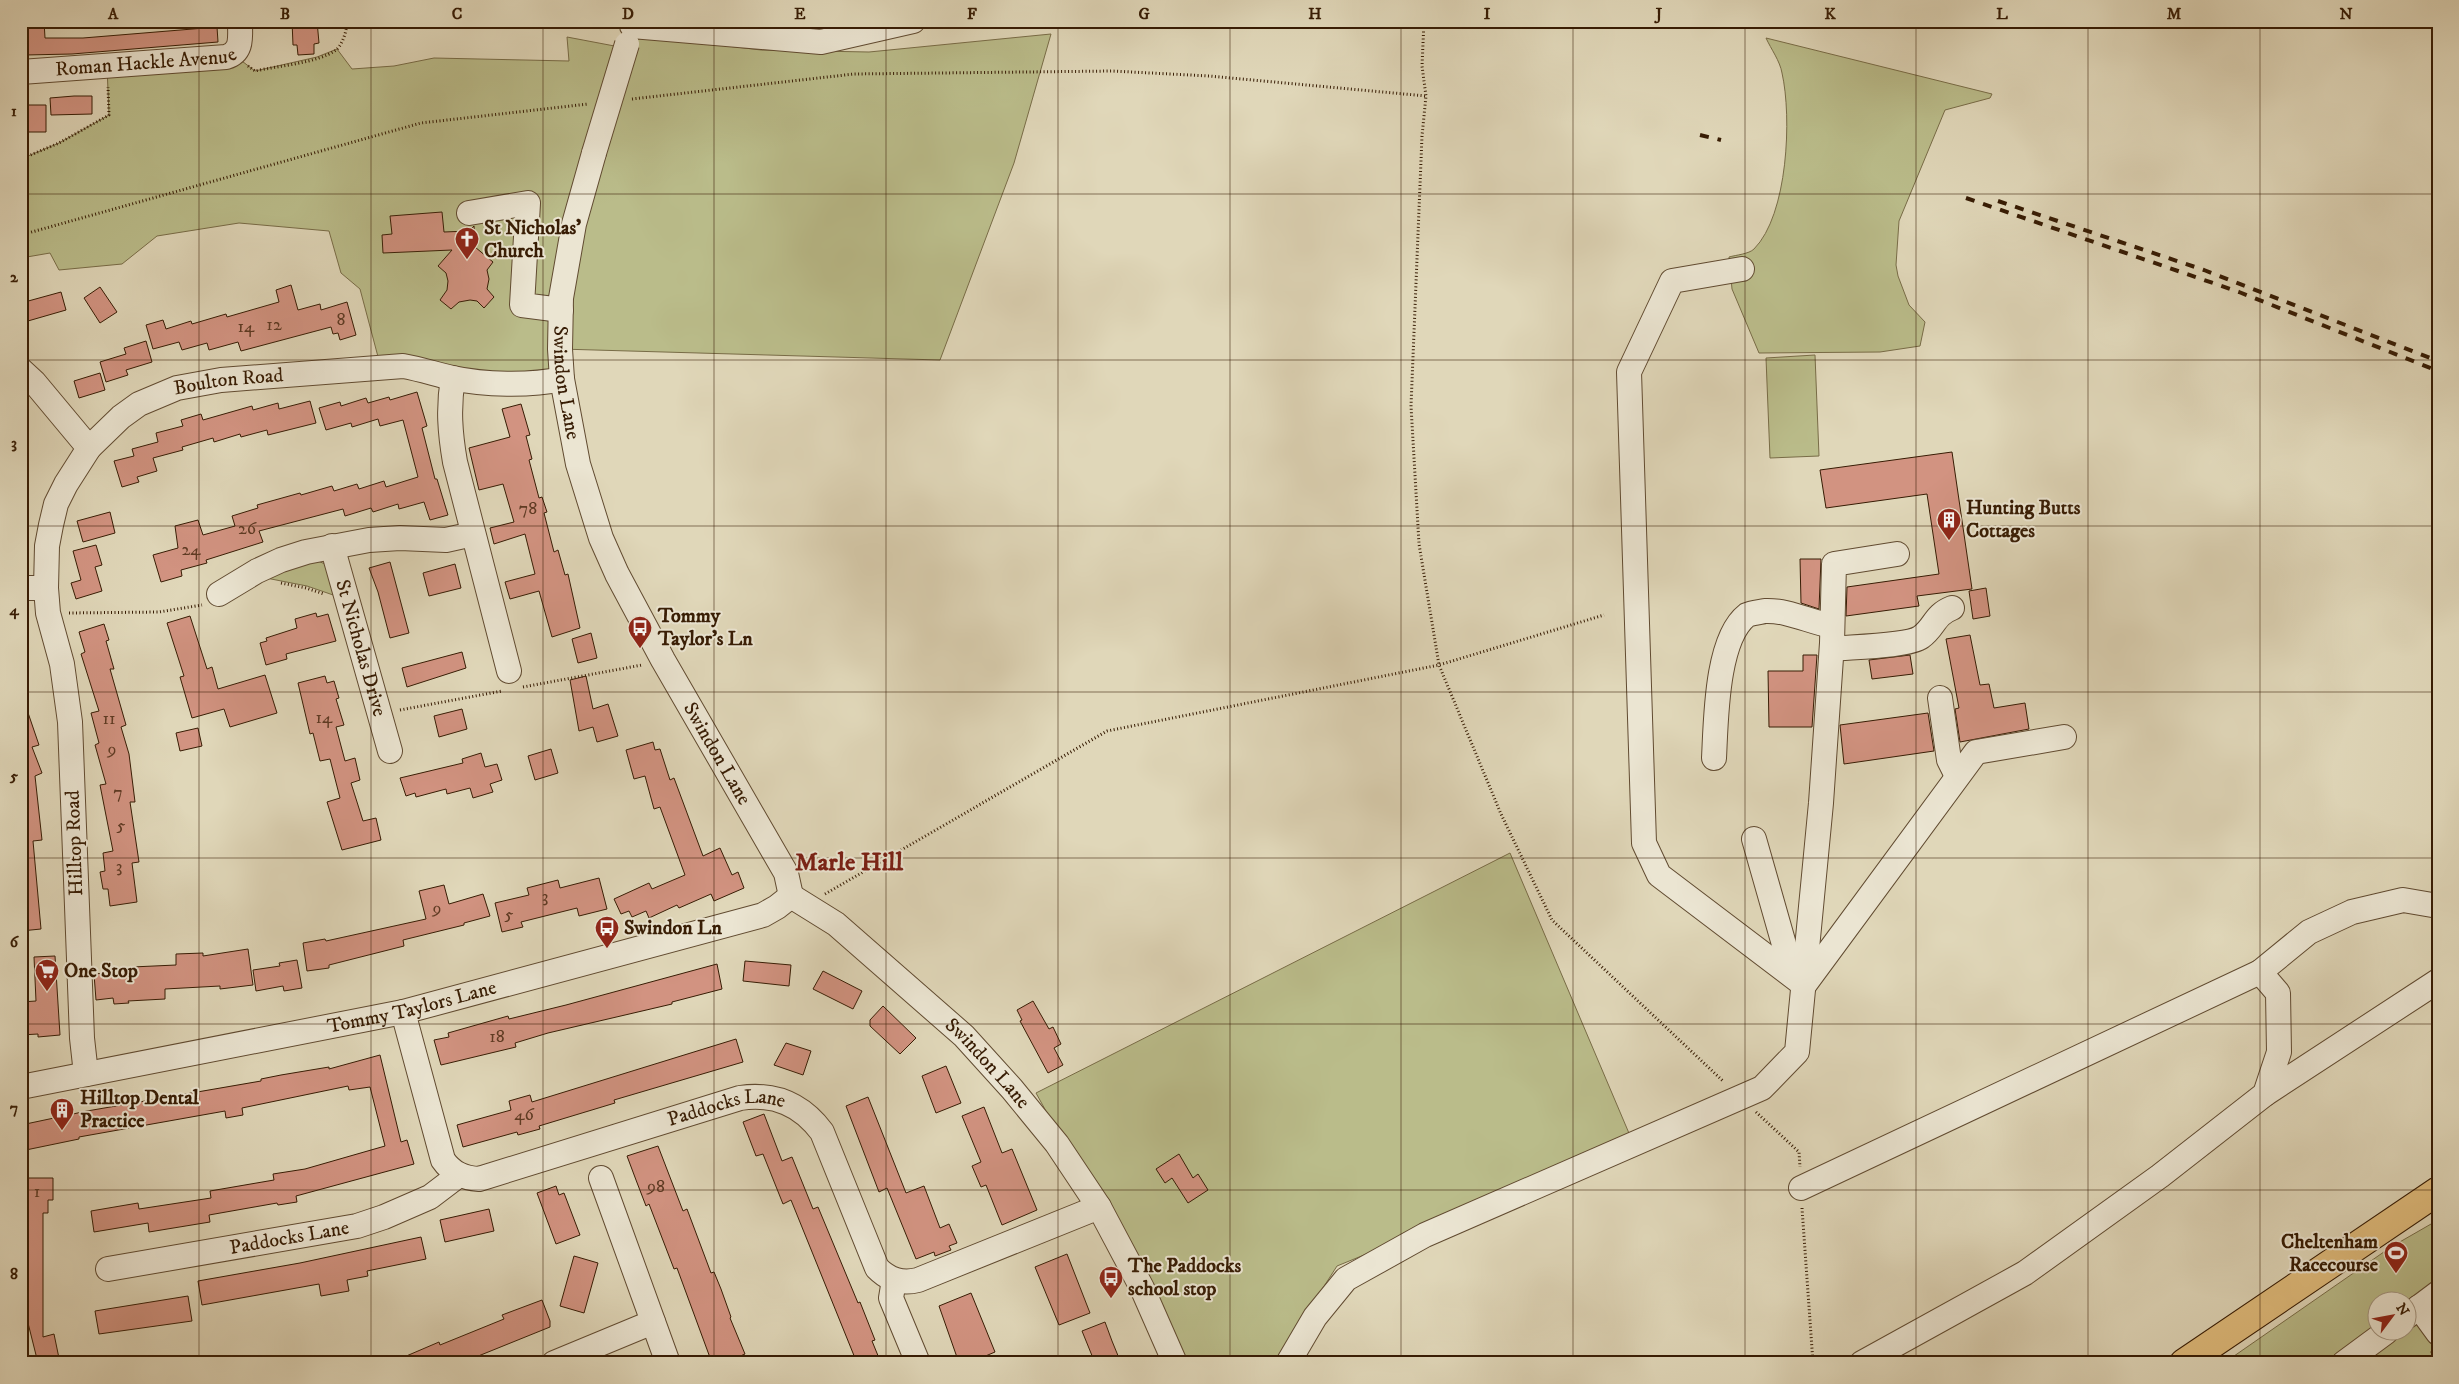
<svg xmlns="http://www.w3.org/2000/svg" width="2459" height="1384" font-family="'IM FELL DW Pica',serif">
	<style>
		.green { fill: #babc8a; stroke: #786c47; fill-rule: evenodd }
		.building { fill: #d29381; stroke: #371c04 }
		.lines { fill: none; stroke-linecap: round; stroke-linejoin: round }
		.minor-casing { stroke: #614b31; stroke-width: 26 }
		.major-casing { stroke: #371c04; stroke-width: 30 }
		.path { stroke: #371c04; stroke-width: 3; stroke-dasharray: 1 2.5; stroke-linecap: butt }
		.minor { stroke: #ebe5d2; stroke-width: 24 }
		.major { stroke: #e0bc7c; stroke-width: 28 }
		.rail { stroke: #371c04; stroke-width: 4; stroke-dasharray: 9 9; stroke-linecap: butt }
		.minor-bridge-casing { stroke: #614b31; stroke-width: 26; stroke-linecap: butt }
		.minor-bridge { stroke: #ebe5d2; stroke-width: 24 }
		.grid { fill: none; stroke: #371c04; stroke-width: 1; stroke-opacity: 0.55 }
		.labels { text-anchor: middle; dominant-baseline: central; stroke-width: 4; stroke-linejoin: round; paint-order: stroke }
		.number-label { font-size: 18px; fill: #5e3a23 }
		.street-label { font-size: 20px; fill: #371c04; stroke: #ebe5d2 }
		.poi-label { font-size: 20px; font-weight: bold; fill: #371c04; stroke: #ebe5d2; text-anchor: start }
		.district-label { font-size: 25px; font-weight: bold; fill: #7a1f14; stroke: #ebe5d2 }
		.neatline { fill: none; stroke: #371c04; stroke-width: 2 }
		.grid-label { font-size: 16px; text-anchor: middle; font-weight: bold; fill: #371c04 }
	</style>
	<rect width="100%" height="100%" fill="#e0d7b9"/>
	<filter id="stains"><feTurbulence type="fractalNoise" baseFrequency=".004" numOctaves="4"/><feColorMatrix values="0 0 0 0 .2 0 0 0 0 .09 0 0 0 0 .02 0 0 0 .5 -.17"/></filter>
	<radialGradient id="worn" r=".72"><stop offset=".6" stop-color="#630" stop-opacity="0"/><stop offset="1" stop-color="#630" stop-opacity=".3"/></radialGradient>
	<path class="green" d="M1051 34 1014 163 940 360 560 349 562 379 381 368 360 289 341 273 329 231 239 223 157 236 122 264 59 270 50 253 21 258V159L59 143 109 115 107 66 234 55 255 71 317 57 337 49 352 69 394 66 434 58 569 61 567 37 625 48 644 36 761 50 869 52Z
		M1766 38 1992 94 1990 98 1945 110 1899 221 1896 265 1898 276 1909 305 1925 322 1920 346 1880 352 1759 353 1732 289 1729 257C1736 255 1749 254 1754 249 1788 215 1792 117 1782 73 1780 61 1771 49 1766 38Z
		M1815 355 1819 456 1770 458 1766 358Z
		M318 561 325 564 339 597 307 586 266 578 269 571Z
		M1510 853 1634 1145 1337 1266 1275 1363H1185L1036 1093Z
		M2438 1220V1363H2224L2391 1247ZM2376 1302H2406V1332H2376Z"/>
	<path class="building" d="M24 21H44L45 38H83L217 27 218 42 72 54 25 55Z
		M292 21H317L319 43 314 44V54L298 55 297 45H293Z
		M74 96H92V114L51 115 50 98Z
		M27 105H46V132H21V115H27Z
		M442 212 444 232 469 231 474 226 475 247 493 262 487 270 489 279 487 289 494 297 484 308 477 301 470 300 459 302 451 309 440 300 447 290 448 281 446 273 438 266 452 250 383 253 382 235 392 234 390 216Z
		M291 285 298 310 320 304 321 310 347 302 356 335 340 340 338 333 333 334 331 327 241 351 238 342 209 350 207 343 182 350 179 342 153 349 146 325 163 320 166 329 191 321 192 324 226 314 227 317 279 302 276 290Z
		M100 287 117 312 100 323 84 298Z
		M61 292 66 310 21 323V303Z
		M146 341 152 362 126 370 128 375 106 382 100 362 126 354 124 348Z
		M100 373 105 390 79 398 74 381Z
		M417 392 427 426 422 428 435 479H437L448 515 430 520 424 502 399 509 398 504 373 512 371 508 345 516 343 509 259 531 263 542 206 560 207 563 181 570 182 576 161 582 153 555 178 548 175 526 198 520 203 535 235 526 232 516 258 508 257 505 300 493 301 495 332 486 334 491 357 484 359 489 384 481 386 487 418 477 403 420 380 426 378 419 352 427 351 423 326 430 319 408 340 402 341 406 366 398 368 403 389 397 390 400Z
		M310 401 316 423 268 435 267 430 241 437 240 434 214 442 213 438 182 447 183 450 153 458 157 471 137 477 139 482 122 487 114 461 134 456 132 449 158 442 156 433 183 426 181 420 201 414 203 420 252 406 253 410 278 403 279 409Z
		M521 404 530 435 526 436 532 459 529 460 539 498 542 497 547 512 544 513 554 552 558 550 565 575 568 574 580 628 552 637 539 591 510 599 505 582 535 574 525 534 494 544 490 528 514 522 503 484 479 490 469 448 510 437 502 409Z
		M1952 452 1972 589 1917 596 1919 606 1846 616 1847 587 1939 574 1927 494 1826 508 1820 470Z
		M110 512 115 533 83 542 77 521Z
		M96 545 102 565 95 567 102 591 76 599 71 583 81 580 73 551Z
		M1800 559H1821L1819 609 1801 603Z
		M390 562 409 633 390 638 378 592 369 568Z
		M455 564 461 588 429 596 423 573Z
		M1986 588 1990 616 1973 619 1969 591Z
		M316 613 317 617 328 614 336 641 286 654 287 659 266 665 260 643 267 641 266 638 297 628 295 619Z
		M190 616 207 669 212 667 218 689 265 675 277 713 230 727 224 709 192 718 180 677 184 676 167 623Z
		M104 624 109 640 106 641 114 669H110L126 725 121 727 129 754 135 802H130L139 862 132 863 137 902 110 906 108 889H103L100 872 105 871 103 853 113 851 100 785 106 784 95 745 99 743 91 713 99 711 81 654 85 652 79 632Z
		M591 633 597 658 578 663 572 639Z
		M1970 635 1980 685 1989 684 1994 708 2025 703 2029 729 1960 742 1955 709 1959 708 1946 639Z
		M462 652 466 668 407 687 402 668Z
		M1803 655H1817L1812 727H1769L1768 671H1803Z
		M1910 655 1913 674 1872 679 1869 660Z
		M325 676 327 683 334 681 339 698 336 699 344 725 336 727 345 761 355 758 360 780 351 783 363 821 376 818 381 840 342 850 327 802 340 798 330 759 320 761 313 733 310 734 298 683Z
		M586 676 593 709 608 704 618 736 597 742 593 727 579 731 570 680Z
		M21 701H24L39 745 32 747 42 773 35 776 42 840 33 841 41 929 21 931Z
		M462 709 467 729 439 737 434 716Z
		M1928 713 1934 751 1844 764 1840 725Z
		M198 728 202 746 180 751 176 733Z
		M653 742 655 750 660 749 670 780 674 778 703 856 720 848 732 875 738 872 744 888 714 901 711 894 679 908 677 905 649 918 646 911 632 917 629 911 621 914 614 899 649 883 652 889 685 875 660 807 654 809 645 776 634 779 626 750Z
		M551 749 558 773 535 780 528 756Z
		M481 753 485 767 497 764 502 780 490 784 493 792 473 798 470 788 447 794 446 789 416 797 415 793 406 796 400 778 463 763 462 759Z
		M599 878 607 909 579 916 577 908 521 922 523 927 502 932 495 903 529 895 527 888 558 880 560 888Z
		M444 885 449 904 483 894 490 916 464 923V925L403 940 404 946 329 965V968L307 971 303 943 325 939 326 941 426 919 419 891Z
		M248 949 253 985 220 989V986L165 989V999L128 1001 129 1003 114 1004 113 998 96 1000 94 974 132 971V967L176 965V954L203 953V956Z
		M55 956 60 1035 38 1037V1034L21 1035V1002L36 1001 34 957Z
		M297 960 302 988 284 991 283 986 256 991 253 970 280 966 279 963Z
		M745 961 791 965 789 986 743 981Z
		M717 964 722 989 672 1002V1004L548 1033 515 1043 516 1047 441 1065 434 1040 449 1037 448 1033 508 1016 509 1019 566 1005Z
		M823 971 862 991 853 1009 813 989Z
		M1033 1001 1049 1029 1053 1027 1061 1044 1054 1048 1063 1065 1048 1073 1020 1021 1022 1020 1017 1010Z
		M883 1006 916 1038 900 1054 870 1026V1020Z
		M736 1039 743 1062 614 1100 615 1103 539 1126 540 1129 518 1135 517 1132 463 1147 457 1125 511 1110 509 1101 530 1095 532 1102Z
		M786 1043 811 1051 803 1075 774 1065Z
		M380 1055 401 1142 407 1140 414 1164 296 1196 297 1202 278 1205 277 1203 209 1215 210 1222 149 1232 148 1223 94 1232 91 1211 138 1203 139 1209 211 1198 210 1191 274 1180 273 1174 305 1169 385 1146 370 1087 349 1090 348 1086 242 1108 243 1115 226 1118 225 1111 79 1137V1139L21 1151V1125L87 1111 261 1081V1079L281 1075 329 1067V1069Z
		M946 1066 961 1103 936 1113 922 1076Z
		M868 1097 906 1193 924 1186 940 1228 949 1224 957 1243 949 1246 951 1250 935 1256 934 1252 916 1259 887 1188 879 1192 846 1106Z
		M984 1107 1002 1153 1012 1149 1037 1210 1002 1225 986 1185 981 1187 972 1166 981 1162 962 1116Z
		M764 1114 782 1161 792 1157 813 1209 818 1207 858 1303 860 1302 875 1340 872 1341 881 1363H857L791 1200 783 1204 763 1154 756 1156 743 1122Z
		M658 1146 683 1211 687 1209 711 1273 714 1272 721 1289 731 1317 730 1318 745 1354 738 1357 740 1363H712L677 1268 674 1269 649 1204 646 1206 636 1180 627 1156Z
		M1179 1154 1193 1178 1198 1174 1208 1190 1188 1203 1172 1178 1165 1183 1156 1169Z
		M21 1178H53V1200H48V1213H43V1337L54 1334 60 1363H38L27 1319H21Z
		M556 1186 559 1195 564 1193 580 1235 556 1244 537 1193Z
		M489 1209 494 1231 445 1242 440 1220Z
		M421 1237 426 1259 367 1271 368 1276 347 1280 349 1291 321 1296 319 1284 202 1305 198 1281 300 1263Z
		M1067 1254 1090 1313 1059 1325 1035 1267Z
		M574 1256 598 1263 584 1313 560 1306Z
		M971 1293 995 1352 969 1363H959L939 1306Z
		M188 1296 192 1321 99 1334 95 1311Z
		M542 1300 550 1321V1327L461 1363H390L439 1342 440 1345 504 1319 502 1315Z
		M1105 1322 1112 1341 1121 1363H1095L1082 1331Z"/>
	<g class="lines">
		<defs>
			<g id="minor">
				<path d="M632 26 821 42 913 21"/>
				<path id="s1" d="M21 72 226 57C243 52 240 37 240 21"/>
				<path id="s2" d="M594 153 574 224 561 298 560 349 562 379 578 464 601 538 617 574 663 660 786 873 791 896"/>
				<path d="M469 213 528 203 522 305 561 310"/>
				<path d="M1742 269 1672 281 1629 372 1644 843 1659 875 1804 985"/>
				<path d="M21 370 34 382 89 448"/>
				<path d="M453 378C448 408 450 433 455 462L509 671"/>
				<path id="s3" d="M332 546 390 751"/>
				<path d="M21 588H46"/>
				<path d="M219 594 257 571 281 560 306 552 369 540 400 538 446 540 473 534"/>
				<path d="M1832 649C1850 647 1909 646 1921 637 1935 627 1934 615 1952 608"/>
				<path d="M1940 698 1949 760 1957 776"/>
				<path d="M1714 758C1716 721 1716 639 1747 615 1751 613 1760 612 1765 611 1788 610 1810 622 1832 626"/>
				<path d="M1754 839 1789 962 1800 979"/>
				<path id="s4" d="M791 896 836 924 964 1036 1012 1089 1057 1144 1099 1207 1142 1288 1175 1363"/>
				<path d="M1805 984 1976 752 2064 737"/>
				<path id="s5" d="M403 1012 443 1160C452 1173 463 1178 479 1179L740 1098C775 1093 801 1104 822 1132L877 1268C889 1280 902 1284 918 1280L1099 1207"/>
				<path id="s6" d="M86 1074 82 1038 70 722 62 664 48 613 46 588 47 546 51 525 56 504 66 484 89 448 121 417 139 404 177 388 221 380 403 366C420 369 435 374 452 378 484 385 530 386 562 379"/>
				<path id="s7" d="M21 1087 403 1012 763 915 777 907 791 896"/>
				<path d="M2265 1094 2438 981"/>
				<path d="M601 1178 668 1363"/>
				<path d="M1801 1188 2260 972"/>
				<path id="s8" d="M108 1269 357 1226 384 1217 430 1197 459 1175"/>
				<path d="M894 1280 891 1298 918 1363"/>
				<path d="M2419 1307 2438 1333"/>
				<path d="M2406 1317 2438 1293"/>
				<path d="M554 1363 653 1322"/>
				<path d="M1288 1363 1315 1317 1346 1279 1425 1235 1762 1088 1797 1052 1821 803 1832 643 1834 564 1897 554"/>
				<path d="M1862 1363 2025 1273 2160 1176 2265 1094 2279 1052 2278 993 2260 972 2309 932 2352 912 2403 900 2438 906"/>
				<path d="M2344 1363 2386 1332"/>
			</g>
			<path id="major" d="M2184 1363 2438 1191"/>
		</defs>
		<use href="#minor" class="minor-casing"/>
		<use href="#major" class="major-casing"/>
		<path class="path" d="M1424 21 1422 66 1426 96 1422 136 1411 406 1419 544 1439 665 1501 814 1552 920 1724 1082
			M248 66 255 71C277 66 318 63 336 50 343 44 347 30 347 21
			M632 99 854 74 1112 71 1209 76 1426 96
			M21 159 59 143 109 115 108 87
			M21 235 421 123 588 104
			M281 583 306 588 324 594
			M69 613 159 612 202 605
			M523 687 642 665
			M400 710 502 691
			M825 894 1107 731 1439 665 1604 615
			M1756 1112 1799 1152 1800 1167
			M1802 1208 1813 1363
			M2431 1363 2432 1351"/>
		<use href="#minor" class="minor"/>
		<use href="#major" class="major"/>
		<path class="rail" d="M1700 135 1721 140
			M1966 198 2239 292 2438 371
			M1998 201 2204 270 2438 361"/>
		<defs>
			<path id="minor-bridge" d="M594 153 627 44"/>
		</defs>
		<use href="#minor-bridge" class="minor-bridge-casing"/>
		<use href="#minor-bridge" class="minor-bridge"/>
	</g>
	<path class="grid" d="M199 21V1363M371 21V1363M543 21V1363M714 21V1363M886 21V1363M1058 21V1363M1230 21V1363M1401 21V1363M1573 21V1363M1745 21V1363M1916 21V1363M2088 21V1363M2260 21V1363M21 194H2438M21 360H2438M21 526H2438M21 692H2438M21 858H2438M21 1024H2438M21 1190H2438"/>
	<defs>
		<symbol id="church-pin" viewBox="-11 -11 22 30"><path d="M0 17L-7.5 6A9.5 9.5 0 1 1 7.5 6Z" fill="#8f2418" stroke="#ebe5d2"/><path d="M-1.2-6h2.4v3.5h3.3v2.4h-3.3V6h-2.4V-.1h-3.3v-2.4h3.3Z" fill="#fff"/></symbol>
		<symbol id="building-pin" viewBox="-11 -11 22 30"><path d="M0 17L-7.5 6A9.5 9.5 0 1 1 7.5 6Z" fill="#8f2418" stroke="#ebe5d2"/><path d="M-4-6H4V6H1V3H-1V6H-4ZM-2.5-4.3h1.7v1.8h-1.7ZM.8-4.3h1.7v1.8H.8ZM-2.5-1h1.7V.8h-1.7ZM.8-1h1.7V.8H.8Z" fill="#fff"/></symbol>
		<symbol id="bus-pin" viewBox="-11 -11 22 30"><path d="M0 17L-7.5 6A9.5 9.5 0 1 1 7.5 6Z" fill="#8f2418" stroke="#ebe5d2"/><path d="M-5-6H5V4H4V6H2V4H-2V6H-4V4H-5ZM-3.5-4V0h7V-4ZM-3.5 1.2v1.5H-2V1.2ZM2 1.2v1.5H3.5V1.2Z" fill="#fff"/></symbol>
		<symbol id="supermarket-pin" viewBox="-11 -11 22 30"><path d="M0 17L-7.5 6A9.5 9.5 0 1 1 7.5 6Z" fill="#8f2418" stroke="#ebe5d2"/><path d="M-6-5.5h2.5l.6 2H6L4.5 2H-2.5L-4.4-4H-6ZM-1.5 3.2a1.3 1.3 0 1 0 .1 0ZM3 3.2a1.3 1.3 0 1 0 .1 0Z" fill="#fff"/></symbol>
		<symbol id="stadium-pin" viewBox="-11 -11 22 30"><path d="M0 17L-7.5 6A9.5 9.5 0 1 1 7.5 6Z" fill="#8f2418" stroke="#ebe5d2"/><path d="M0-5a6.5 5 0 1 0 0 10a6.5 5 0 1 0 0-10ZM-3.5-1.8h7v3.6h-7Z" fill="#fff"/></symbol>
	</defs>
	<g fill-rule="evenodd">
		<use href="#church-pin" x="453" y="225" width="28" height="38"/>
		<use href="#building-pin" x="1935" y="506" width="28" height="38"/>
		<use href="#bus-pin" x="626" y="614" width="28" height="38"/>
		<use href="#bus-pin" x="593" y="914" width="28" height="38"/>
		<use href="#supermarket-pin" x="33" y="957" width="28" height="38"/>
		<use href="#building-pin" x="48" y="1096" width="28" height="38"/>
		<use href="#stadium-pin" x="2382" y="1239" width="28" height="38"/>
		<use href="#bus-pin" x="1097" y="1264" width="28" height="38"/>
	</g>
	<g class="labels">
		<g class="number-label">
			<text x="341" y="320">8</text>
			<text x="274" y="325">12</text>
			<text x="246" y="327">14</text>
			<text x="528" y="509">78</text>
			<text x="247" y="529">26</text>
			<text x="191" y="550">24</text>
			<text x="324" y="718">14</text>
			<text x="109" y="719">11</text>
			<text x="112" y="750">9</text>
			<text x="118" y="793">7</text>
			<text x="121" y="826">5</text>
			<text x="119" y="867">3</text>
			<text x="545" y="897">3</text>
			<text x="437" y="909">9</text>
			<text x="509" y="915">5</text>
			<text x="497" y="1037">18</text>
			<text x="524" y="1115">46</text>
			<text x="656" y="1187">98</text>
			<text x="37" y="1192">1</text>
		</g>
		<g class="street-label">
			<text stroke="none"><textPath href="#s1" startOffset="125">Roman Hackle Avenue</textPath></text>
			<text stroke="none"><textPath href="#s2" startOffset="234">Swindon Lane</textPath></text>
			<text stroke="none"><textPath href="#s6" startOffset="799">Boulton Road</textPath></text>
			<text stroke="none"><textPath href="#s3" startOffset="106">St Nicholas Drive</textPath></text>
			<text stroke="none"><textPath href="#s2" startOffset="639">Swindon Lane</textPath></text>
			<text transform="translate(75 843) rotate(-92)">Hilltop Road</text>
			<text stroke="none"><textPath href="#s7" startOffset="399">Tommy Taylors Lane</textPath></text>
			<text stroke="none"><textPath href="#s4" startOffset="259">Swindon Lane</textPath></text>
			<text stroke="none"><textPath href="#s5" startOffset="454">Paddocks Lane</textPath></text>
			<text stroke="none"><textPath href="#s8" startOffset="184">Paddocks Lane</textPath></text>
		</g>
		<g class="poi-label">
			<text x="484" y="228">St Nicholas'<tspan x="484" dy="23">Church</tspan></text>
			<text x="1966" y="508">Hunting Butts<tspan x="1966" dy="23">Cottages</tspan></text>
			<text x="658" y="616">Tommy<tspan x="658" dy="23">Taylor's Ln</tspan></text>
			<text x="624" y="928">Swindon Ln</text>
			<text x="64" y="971">One Stop</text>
			<text x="80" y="1098">Hilltop Dental<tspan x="80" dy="23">Practice</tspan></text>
			<text x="2378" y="1242" text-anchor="end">Cheltenham<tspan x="2378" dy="23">Racecourse</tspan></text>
			<text x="1128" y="1266">The Paddocks<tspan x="1128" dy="23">school stop</tspan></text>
		</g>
		<g class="district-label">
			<text x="849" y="862">Marle Hill</text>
		</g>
	</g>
	<rect width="2459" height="1384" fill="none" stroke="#e0d7b9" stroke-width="55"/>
	<g transform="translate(2392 1316) rotate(58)"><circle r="24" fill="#ebe5d2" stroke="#a39580"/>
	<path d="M0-4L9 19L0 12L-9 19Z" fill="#8f2418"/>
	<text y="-8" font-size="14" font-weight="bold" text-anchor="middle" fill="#371c04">N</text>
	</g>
	<rect x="28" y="28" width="2404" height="1328" class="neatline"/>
	<g class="grid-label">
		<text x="113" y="19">A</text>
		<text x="285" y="19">B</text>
		<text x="457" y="19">C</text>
		<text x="628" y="19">D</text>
		<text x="800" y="19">E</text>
		<text x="972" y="19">F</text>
		<text x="1144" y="19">G</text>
		<text x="1315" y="19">H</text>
		<text x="1487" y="19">I</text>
		<text x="1659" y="19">J</text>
		<text x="1830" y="19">K</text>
		<text x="2002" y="19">L</text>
		<text x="2174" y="19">M</text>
		<text x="2346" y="19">N</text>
		<text x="14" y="116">1</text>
		<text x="14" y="282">2</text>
		<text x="14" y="448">3</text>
		<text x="14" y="615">4</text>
		<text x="14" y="781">5</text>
		<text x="14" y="947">6</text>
		<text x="14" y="1113">7</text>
		<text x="14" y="1279">8</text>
	</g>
	<rect width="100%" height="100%" filter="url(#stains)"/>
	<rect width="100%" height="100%" fill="url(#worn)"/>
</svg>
